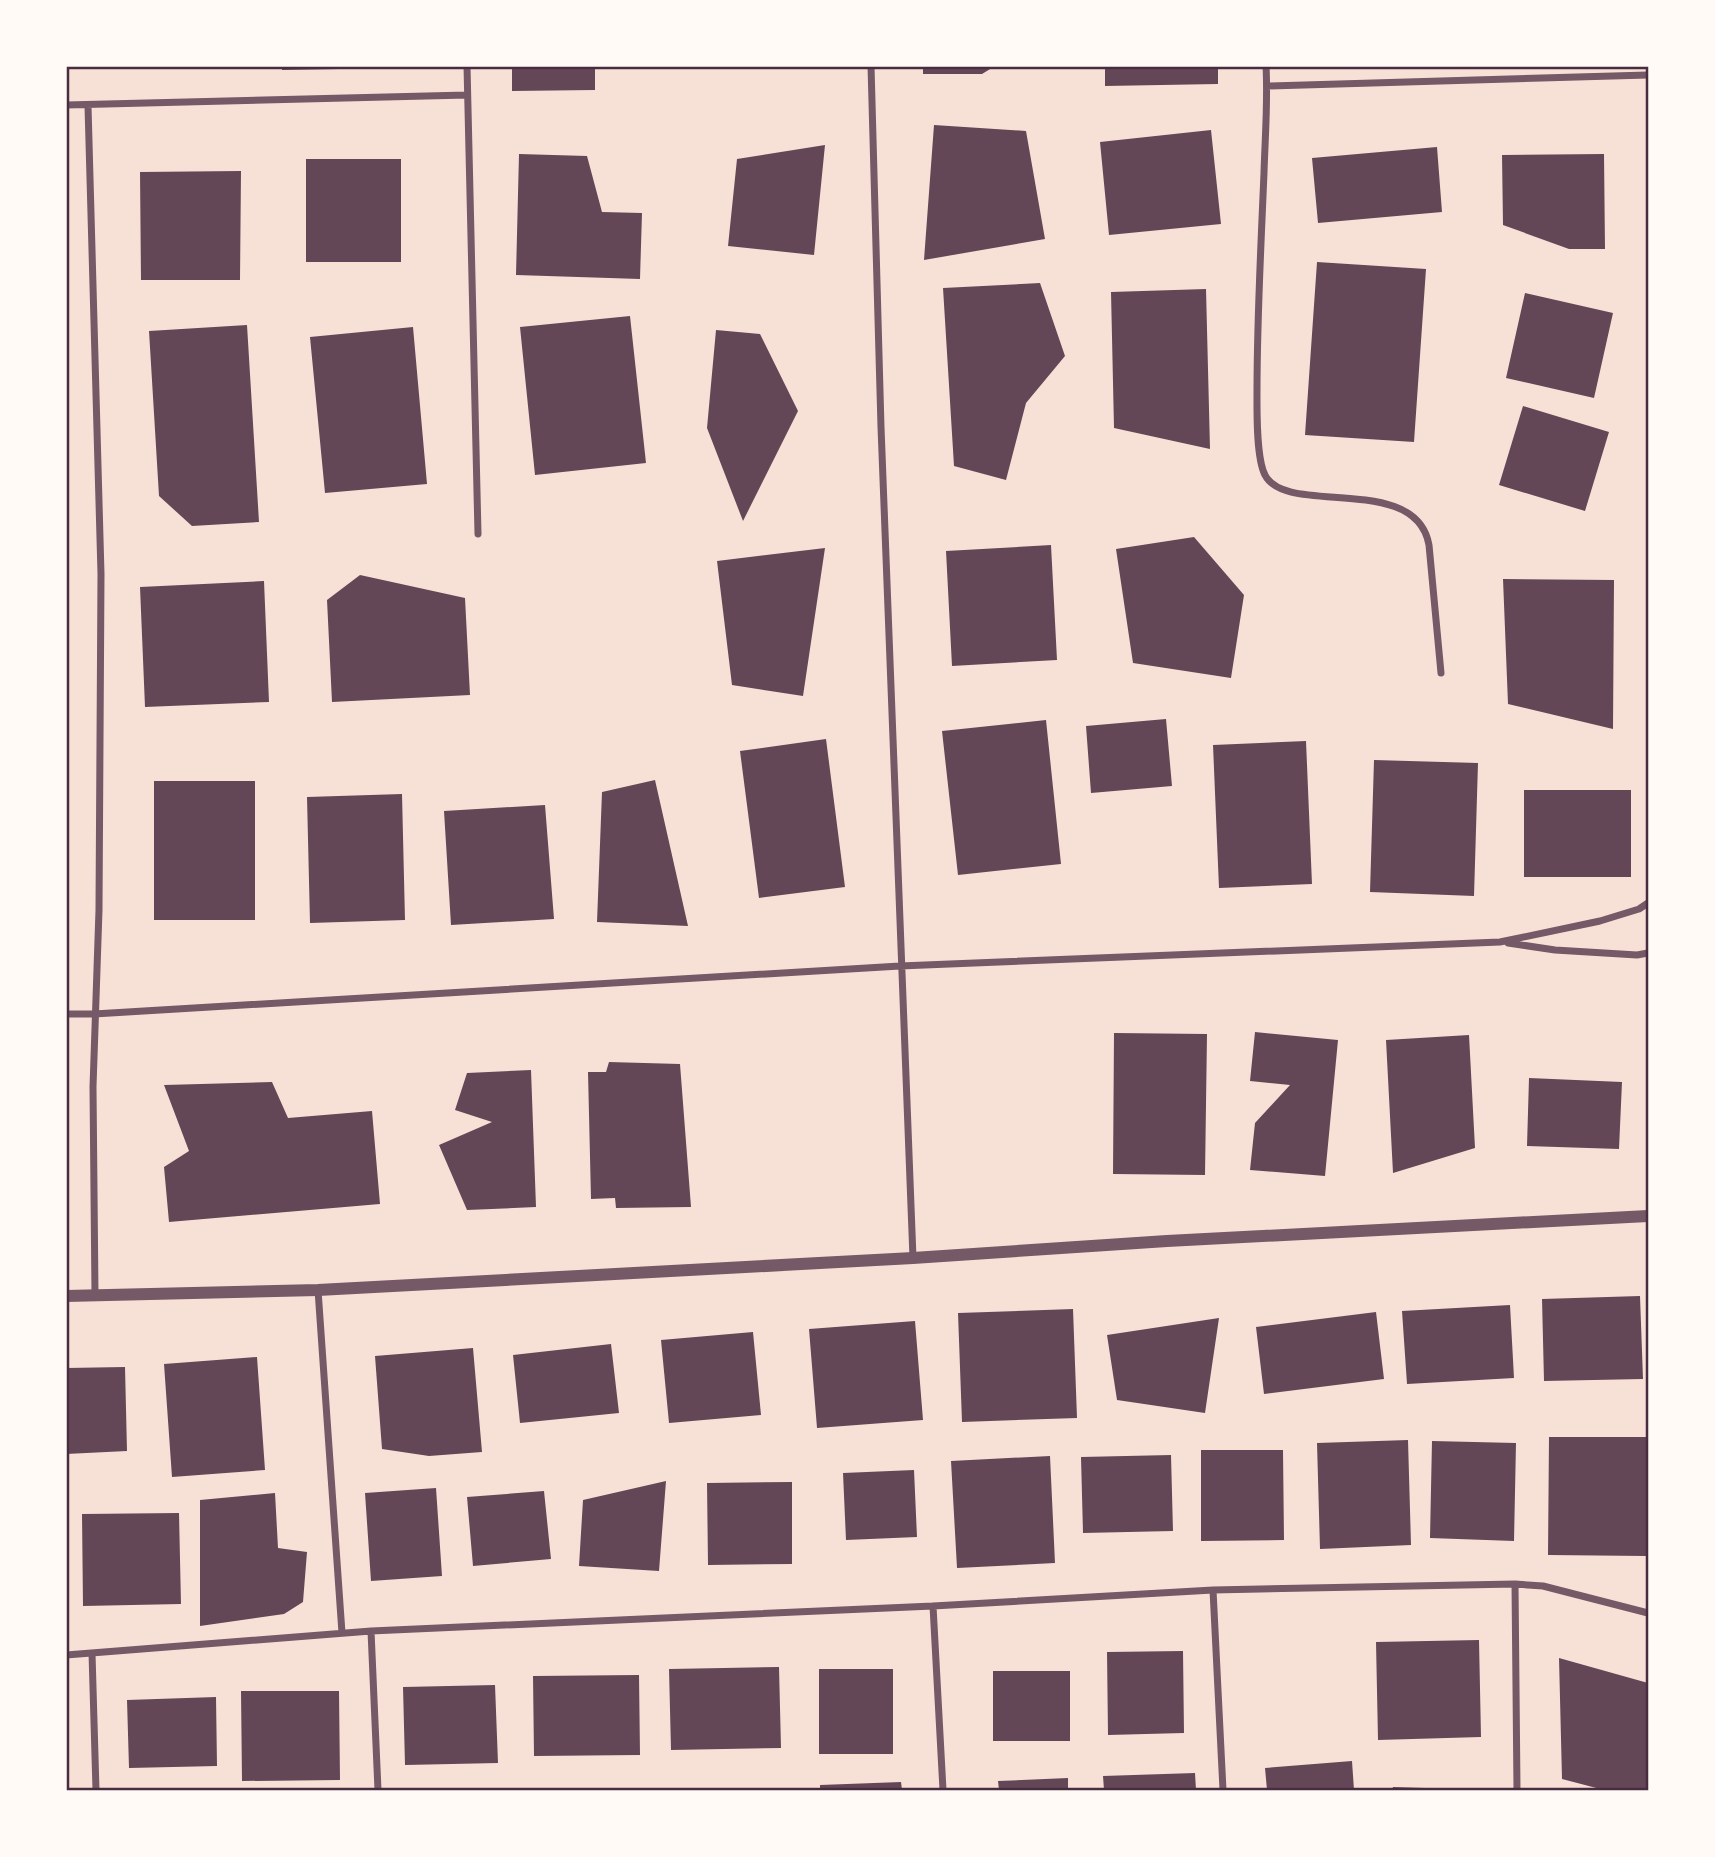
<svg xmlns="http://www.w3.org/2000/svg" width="1715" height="1857" font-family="'Zilla Slab',serif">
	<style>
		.building { fill: #644757 }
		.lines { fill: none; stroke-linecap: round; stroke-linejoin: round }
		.minor { stroke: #755966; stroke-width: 7 }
		.tertiary { stroke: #755966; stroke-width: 12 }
		.neatline { fill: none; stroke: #4a2c40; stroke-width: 2.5 }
	</style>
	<rect width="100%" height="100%" fill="#f7e1d7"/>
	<path class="building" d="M282 66H339V69L282 70Z
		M512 66H595V90L512 91Z
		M923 66H995L982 74H923Z
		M1105 66H1218V84L1105 86Z
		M934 125 1026 131 1045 239 924 260Z
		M1211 130 1221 224 1109 235 1100 142Z
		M825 145 814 255 728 246 737 159Z
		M1437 147 1442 212 1318 223 1312 158Z
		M519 154 587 156 602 212 642 213 640 279 516 275Z
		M1604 154 1605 249H1569L1503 225 1502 155Z
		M306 159H401V262H306Z
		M241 171 240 280H141L140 172Z
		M1317 262 1426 269 1414 442 1305 435Z
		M1040 283 1065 356 1026 403 1006 480 954 466 943 288Z
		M1206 289 1210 449 1114 428 1111 292Z
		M1525 293 1613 313 1594 398 1506 378Z
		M630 316 646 463 535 475 520 327Z
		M247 325 259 522 192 526 159 496 149 331Z
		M413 327 427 484 325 493 310 337Z
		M716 330 760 334 798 411 743 521 707 428Z
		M1523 406 1609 432 1585 511 1499 485Z
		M1194 537 1244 595 1231 678 1133 663 1116 549Z
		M1051 545 1057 660 952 666 946 551Z
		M825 548 803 696 732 685 717 561Z
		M360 575 465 598 470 695 332 702 327 600Z
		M1503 579 1614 580 1613 729 1508 704Z
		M264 581 269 702 145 707 140 587Z
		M1166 719 1172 786 1091 793 1086 726Z
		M1046 720 1061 864 958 875 942 731Z
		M826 739 845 887 759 898 740 751Z
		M1306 741 1312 884 1219 888 1213 745Z
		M1374 760 1478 763 1474 896 1370 892Z
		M655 780 688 926 597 922 602 792Z
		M154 781H255V920H154Z
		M1524 790H1631V877H1524Z
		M402 794 405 920 310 923 307 797Z
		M545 805 554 919 451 925 444 811Z
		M1255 1032 1338 1040 1325 1176 1250 1170 1255 1123 1290 1085 1250 1081Z
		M1114 1033 1207 1034 1205 1175 1113 1174Z
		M1469 1035 1475 1148 1393 1173 1386 1040Z
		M609 1062 680 1064 691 1207 616 1208 615 1198 591 1199 588 1072H606Z
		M531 1070 536 1207 467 1210 439 1145 492 1122 455 1110 467 1073Z
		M1529 1078 1622 1082 1619 1149 1527 1146Z
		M272 1082 288 1118 372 1111 380 1204 169 1222 164 1167 189 1151 164 1085Z
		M1640 1296 1643 1379 1544 1381 1542 1299Z
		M1510 1305 1514 1378 1407 1384 1402 1311Z
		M1073 1309 1077 1418 962 1422 958 1313Z
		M1376 1312 1384 1379 1264 1394 1256 1327Z
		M1219 1318 1205 1413 1117 1400 1107 1335Z
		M915 1321 923 1420 817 1428 809 1329Z
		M753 1332 761 1415 669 1423 661 1340Z
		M611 1344 619 1413 520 1423 513 1355Z
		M473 1348 482 1452 429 1456 382 1449 375 1356Z
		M257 1357 265 1470 172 1477 164 1364Z
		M125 1367 127 1451 66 1454V1368Z
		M1549 1437H1648L1646 1556 1548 1555Z
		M1408 1440 1411 1545 1320 1549 1317 1443Z
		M1432 1441 1516 1443 1514 1541 1430 1538Z
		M1201 1450H1283L1284 1540 1201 1541Z
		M1171 1455 1173 1531 1083 1533 1081 1457Z
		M1050 1456 1055 1563 957 1568 951 1461Z
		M914 1470 917 1537 846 1540 843 1473Z
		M666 1481 659 1571 579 1566 583 1500Z
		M792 1482V1564L708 1565 707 1483Z
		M436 1488 442 1576 371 1581 365 1493Z
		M544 1491 551 1559 473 1566 467 1497Z
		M275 1493 278 1548 307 1552 303 1602 284 1614 200 1626V1500Z
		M179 1513 181 1604 83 1606 82 1514Z
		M1479 1640 1481 1737 1378 1740 1376 1642Z
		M1183 1651 1184 1733 1108 1735 1107 1652Z
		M1559 1658 1648 1683V1783L1646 1790H1604L1562 1779Z
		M779 1667 781 1748 671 1750 669 1669Z
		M819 1669H893V1754H819Z
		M993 1671H1070V1741H993Z
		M639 1675 640 1755 534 1756 533 1676Z
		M495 1685 498 1763 405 1765 403 1687Z
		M241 1691H339L340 1780 242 1781Z
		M216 1697 217 1766 129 1768 127 1700Z
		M1352 1761 1354 1790H1267L1265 1768Z
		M1195 1773 1196 1790H1104L1103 1776Z
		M1068 1778V1790H999L998 1781Z
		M901 1782 902 1790H820V1785Z
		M1393 1787 1425 1788V1790H1392Z"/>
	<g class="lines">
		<path class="minor" d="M467 66 478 534
			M871 66 881 427 913 1258
			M1266 66C1268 102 1265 137 1264 173 1261 245 1257 318 1257 391 1257 410 1256 458 1265 475 1286 517 1416 472 1429 545L1441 673
			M1267 86 1648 75
			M66 105 467 95
			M88 106 101 574 99 910 93 1087 95 1295
			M1508 943 1555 950 1637 955 1648 953
			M66 1014H94L900 966 1500 942 1600 921 1639 909 1648 903
			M318 1290 342 1633
			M1515 1584 1517 1790
			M1213 1590 1223 1790
			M933 1606 943 1790
			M371 1631 378 1790
			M92 1653 96 1790
			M66 1655 371 1631 933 1606 1213 1590 1515 1584 1543 1586 1648 1613"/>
		<path class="tertiary" d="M66 1296 318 1290 913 1258 1167 1241 1648 1216"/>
	</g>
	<rect width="1715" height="1857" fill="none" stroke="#fffaf5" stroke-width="136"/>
	<rect x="68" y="68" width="1579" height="1721" class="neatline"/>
</svg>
